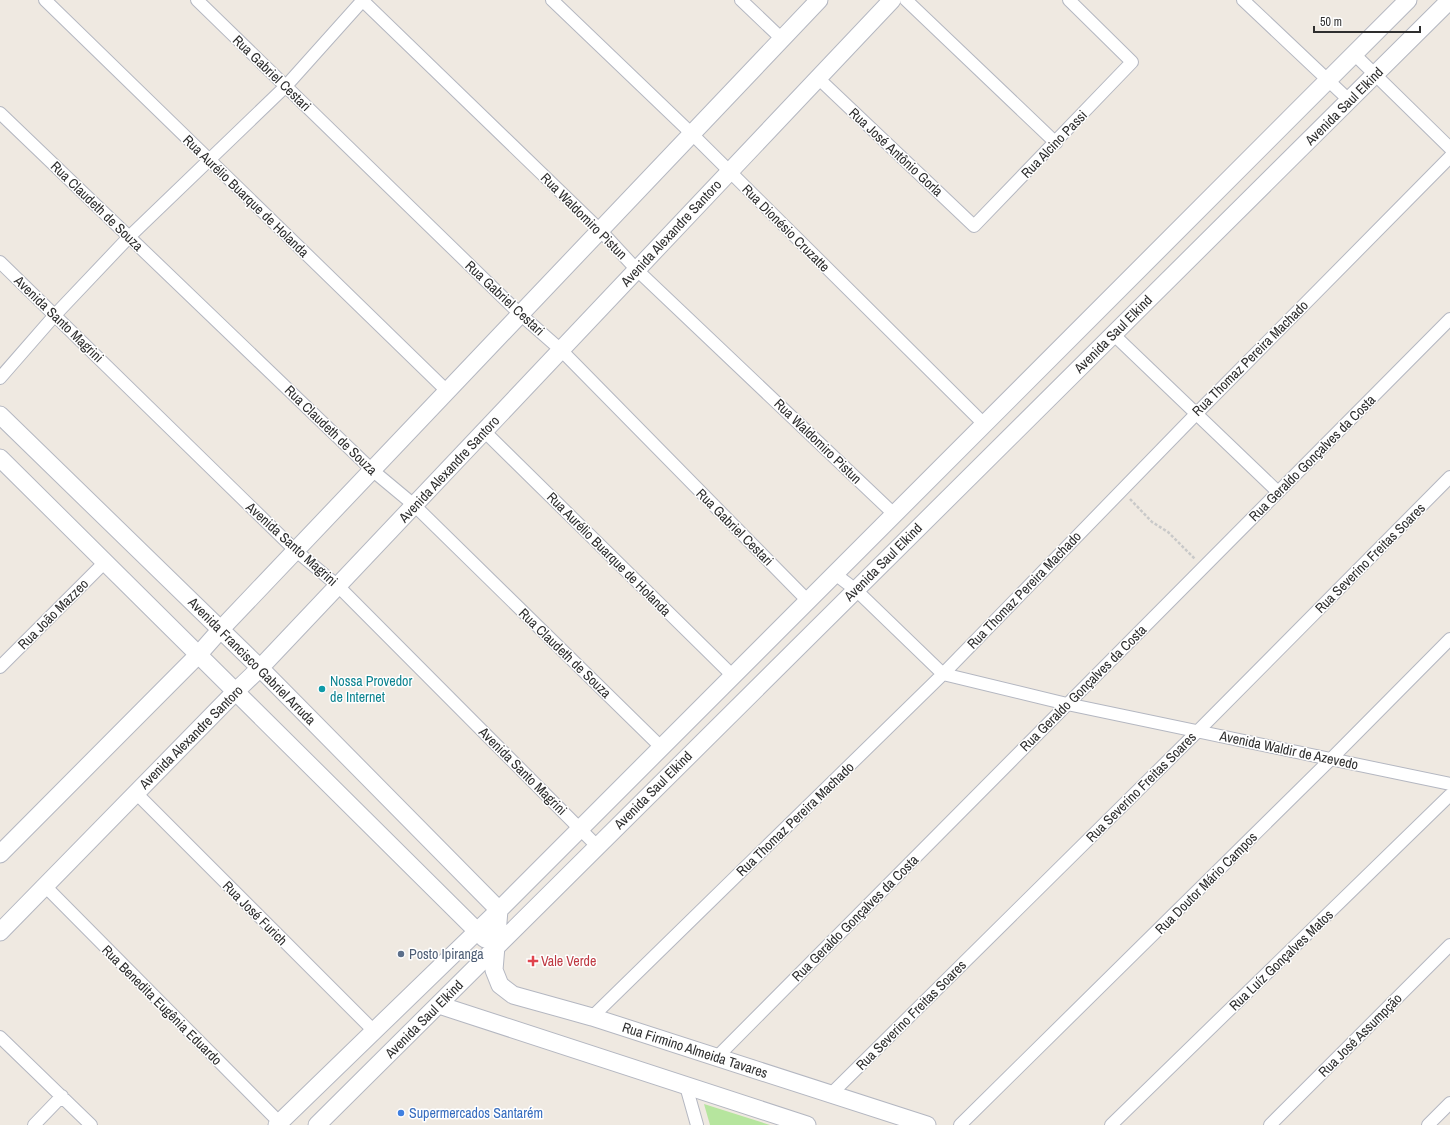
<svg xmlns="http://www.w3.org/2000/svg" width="1450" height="1125" font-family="'Archivo Narrow',sans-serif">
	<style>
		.green { fill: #b6e59e }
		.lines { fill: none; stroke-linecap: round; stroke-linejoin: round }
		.street-casing { stroke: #b4b7c1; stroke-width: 14 }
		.secondary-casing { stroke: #b4b7c1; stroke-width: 19 }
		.path { stroke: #c9c9c9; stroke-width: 2.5; stroke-dasharray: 3 2; stroke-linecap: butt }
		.street { stroke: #fff; stroke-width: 12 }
		.secondary { stroke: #fff; stroke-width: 17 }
		.culture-dot { fill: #0f9aa8; stroke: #fff; stroke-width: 1.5 }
		.service-dot { fill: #5c6f8a; stroke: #fff; stroke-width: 1.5 }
		.health-dot { fill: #e0444e; stroke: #fff; stroke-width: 1.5 }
		.shop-dot { fill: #3f7fe0; stroke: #fff; stroke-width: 1.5 }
		.labels { text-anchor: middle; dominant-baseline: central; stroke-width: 3; stroke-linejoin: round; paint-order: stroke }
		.street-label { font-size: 14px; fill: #2e2e2e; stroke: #fff }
		.culture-label { font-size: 14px; fill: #0d838f; stroke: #fff; text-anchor: start }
		.service-label { font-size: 14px; fill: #4e5e75; stroke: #fff; text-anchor: start }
		.health-label { font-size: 14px; fill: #be3a42; stroke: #fff; text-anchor: start }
		.shop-label { font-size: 14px; fill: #366cbe; stroke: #fff; text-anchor: start }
	</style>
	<rect width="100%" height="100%" fill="#efe9e1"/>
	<path class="green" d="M704 1104 770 1125H710Z"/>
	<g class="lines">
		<defs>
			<path id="street" d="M45 0 447 391
				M197 0 520 314 561 350 808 601
				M362 0 600 230 637 270 894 514
				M552 0 692 134 984 424
				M741 0 782 39
				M906 0 1056 143
				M1243 0 1350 101
				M1354 54 1450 148
				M818 78 974 226 1132 62 1069 0
				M0 113 372 470 414 505 662 748
				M0 262 295 550 338 586 597 846
				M1113 334 1278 492
				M0 378 55 315 129 237 286 86 363 0
				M484 431 733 676
				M835 574 856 590 943 674 1067 704 1450 784
				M0 667 105 562
				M136 793 375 1032
				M45 886 280 1123
				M592 1017 943 674 1197 413 1450 157
				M0 1037 91 1125
				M717 1057 1450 319
				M686 1086 697 1125
				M831 1094 1198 731 1450 477
				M34 1125 62 1096
				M960 1125 1331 759 1450 639
				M1111 1125 1450 795
				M1270 1125 1450 945
				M1428 1125 1450 1103"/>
			<path id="secondary" d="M0 415 260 668 499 910 494 970 500 985 513 995 592 1017 927 1125
				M0 458 485 939
				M0 854 199 654 221 629 819 0
				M0 932 236 691 260 668 892 0
				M439 1005 807 1125
				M277 1125 499 910 1408 0
				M317 1125 1450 0"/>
		</defs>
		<use href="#street" class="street-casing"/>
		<use href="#secondary" class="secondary-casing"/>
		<path class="path" d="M1130 499 1152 522 1168 532 1195 559"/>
		<use href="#street" class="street"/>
		<use href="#secondary" class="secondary"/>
	</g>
	<circle class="culture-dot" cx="322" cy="689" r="4"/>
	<circle class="service-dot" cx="401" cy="954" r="4"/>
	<path class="health-dot" d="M531 955h4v4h4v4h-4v4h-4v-4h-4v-4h4z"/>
	<circle class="shop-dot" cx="401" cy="1113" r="4"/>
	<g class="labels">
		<g class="street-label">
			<text transform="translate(272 73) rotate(44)">Rua Gabriel Cestari</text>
			<text transform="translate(1344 106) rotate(-45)">Avenida Saul Elkind</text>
			<text transform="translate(1054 144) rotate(-46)">Rua Alcino Passi</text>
			<text transform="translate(896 152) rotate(43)">Rua José Antônio Gorla</text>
			<text transform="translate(246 196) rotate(44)">Rua Aurélio Buarque de Holanda</text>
			<text transform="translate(97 206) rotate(44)">Rua Claudeth de Souza</text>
			<text transform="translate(584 216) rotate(45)">Rua Waldomiro Pistun</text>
			<text transform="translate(786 228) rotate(45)">Rua Dionésio Cruzatte</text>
			<text transform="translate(671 233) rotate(-47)">Avenida Alexandre Santoro</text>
			<text transform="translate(505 298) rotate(43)">Rua Gabriel Cestari</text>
			<text transform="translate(59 319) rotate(44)">Avenida Santo Magrini</text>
			<text transform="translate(1113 334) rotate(-45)">Avenida Saul Elkind</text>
			<text transform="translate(1250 358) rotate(-45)">Rua Thomaz Pereira Machado</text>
			<text transform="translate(331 430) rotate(44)">Rua Claudeth de Souza</text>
			<text transform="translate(818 441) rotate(44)">Rua Waldomiro Pistun</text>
			<text transform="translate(1312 458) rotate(-45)">Rua Geraldo Gonçalves da Costa</text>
			<text transform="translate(449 469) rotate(-47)">Avenida Alexandre Santoro</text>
			<text transform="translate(735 527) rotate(45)">Rua Gabriel Cestari</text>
			<text transform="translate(292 544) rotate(42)">Avenida Santo Magrini</text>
			<text transform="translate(609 554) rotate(45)">Rua Aurélio Buarque de Holanda</text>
			<text transform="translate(1370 558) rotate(-45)">Rua Severino Freitas Soares</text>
			<text transform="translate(883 562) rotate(-45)">Avenida Saul Elkind</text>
			<text transform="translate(1024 590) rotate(-46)">Rua Thomaz Pereira Machado</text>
			<text transform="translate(53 614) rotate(-45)">Rua João Mazzeo</text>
			<text transform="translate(565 653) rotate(44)">Rua Claudeth de Souza</text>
			<text transform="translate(252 661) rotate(45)">Avenida Francisco Gabriel Arruda</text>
			<text transform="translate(1083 688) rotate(-45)">Rua Geraldo Gonçalves da Costa</text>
			<text transform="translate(191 737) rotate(-45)">Avenida Alexandre Santoro</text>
			<text transform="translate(1289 750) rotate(12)">Avenida Waldir de Azevedo</text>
			<text transform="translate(523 771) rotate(45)">Avenida Santo Magrini</text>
			<text transform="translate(1141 787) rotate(-45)">Rua Severino Freitas Soares</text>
			<text transform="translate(653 790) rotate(-45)">Avenida Saul Elkind</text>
			<text transform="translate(795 819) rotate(-44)">Rua Thomaz Pereira Machado</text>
			<text transform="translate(1206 883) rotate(-45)">Rua Doutor Mário Campos</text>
			<text transform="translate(255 913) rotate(45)">Rua José Furich</text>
			<text transform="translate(855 918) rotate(-45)">Rua Geraldo Gonçalves da Costa</text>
			<text transform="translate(1281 960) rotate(-44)">Rua Luíz Gonçalves Matos</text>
			<text transform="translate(162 1005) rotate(45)">Rua Benedita Eugênia Eduardo</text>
			<text transform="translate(911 1015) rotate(-45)">Rua Severino Freitas Soares</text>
			<text transform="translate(424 1019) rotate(-45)">Avenida Saul Elkind</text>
			<text transform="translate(1360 1035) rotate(-45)">Rua José Assumpção</text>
			<text transform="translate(695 1050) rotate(18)">Rua Firmino Almeida Tavares</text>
		</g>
		<g class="culture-label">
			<text x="330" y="681">Nossa Provedor<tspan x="330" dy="16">de Internet</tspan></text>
		</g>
		<g class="service-label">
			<text x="409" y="954">Posto Ipiranga</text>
		</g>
		<g class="health-label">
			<text x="541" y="961">Vale Verde</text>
		</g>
		<g class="shop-label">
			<text x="409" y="1113">Supermercados Santarém</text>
		</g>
	</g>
	<path d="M1314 26v6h106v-6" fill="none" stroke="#2e2e2e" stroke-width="2"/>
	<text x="1320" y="26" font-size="12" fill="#2e2e2e" stroke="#ffffff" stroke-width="3" paint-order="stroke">50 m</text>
</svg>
